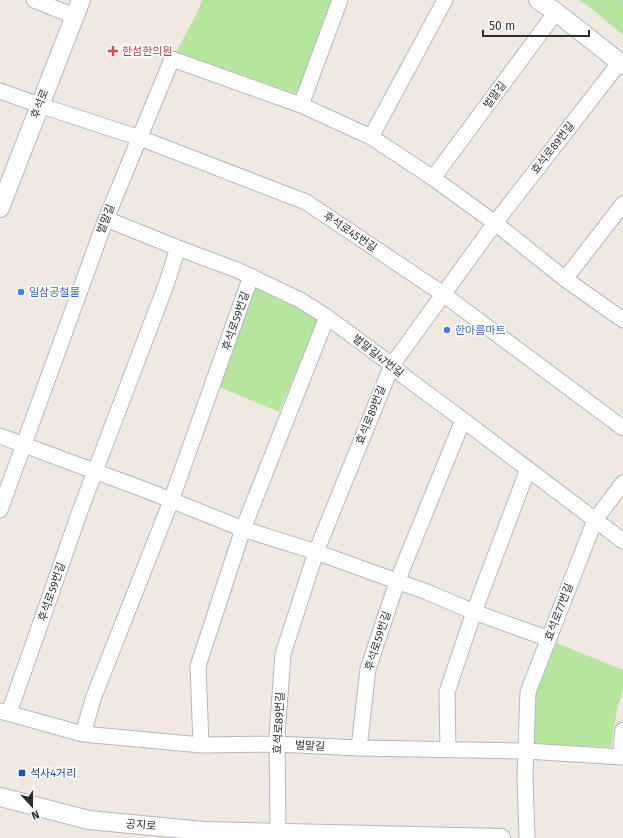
<svg xmlns="http://www.w3.org/2000/svg" width="623" height="838" font-family="'Fira Sans','Noto Sans KR',sans-serif">
	<style>
		.green { fill: #b6e59e }
		.lines { fill: none; stroke-linecap: round; stroke-linejoin: round }
		.minor-casing { stroke: #b4b7c1; stroke-width: 17 }
		.tertiary-casing { stroke: #b4b7c1; stroke-width: 20 }
		.path { stroke: #c9c9c9; stroke-width: 2.5; stroke-dasharray: 3 2; stroke-linecap: butt }
		.minor { stroke: #fff; stroke-width: 15 }
		.tertiary { stroke: #fff; stroke-width: 18 }
		.health-dot { fill: #e0444e; stroke: #fff; stroke-width: 1.5 }
		.shop-dot { fill: #3f7fe0; stroke: #fff; stroke-width: 1.5 }
		.transit-dot { fill: #1a4fb4; stroke: #fff; stroke-width: 1.5 }
		.labels { text-anchor: middle; dominant-baseline: central; stroke-width: 3.5; stroke-linejoin: round; paint-order: stroke }
		.health-label { font-size: 11px; fill: #be3a42; stroke: #fff; text-anchor: start }
		.street-label { font-size: 11px; fill: #2e2e2e; stroke: #fff }
		.shop-label { font-size: 11px; fill: #366cbe; stroke: #fff; text-anchor: start }
		.transit-label { font-size: 11px; fill: #164399; stroke: #fff; text-anchor: start }
	</style>
	<rect width="100%" height="100%" fill="#efe9e1"/>
	<path class="green" d="M202 0H333L297 94 176 53 199 8Z
		M579 0H623V35L592 9Z
		M254 287 291 300 319 318 279 412 217 386Z
		M554 642 623 670V690L617 709 611 747 527 744 534 681Z"/>
	<g class="lines">
		<defs>
			<path id="minor" d="M34 0 74 16
				M0 91 39 105 140 138 306 202 443 294 623 428
				M301 105 340 0
				M371 137 445 0
				M433 178 556 12
				M106 219 178 248 237 270 300 300 327 317 392 365 405 377 463 420 623 541
				M565 279 623 204
				M0 436 148 491 243 529 316 552 427 592 474 612 549 639
				M0 510 106 219 172 59 301 105 371 137 433 178 495 223 565 279 623 320
				M0 711 83 734 201 745 277 744 359 748 526 751 623 757
				M9 713 80 511 166 285 178 248
				M83 734 93 699 171 501 251 276
				M201 745 198 666 243 529 327 317
				M359 748 368 669 397 582 463 420
				M448 750 447 692 474 612 528 469
				M620 757 623 730
				M278 832 277 736 283 654 316 552 392 365 495 223 620 62
				M527 838 525 776 528 692 595 520 623 483"/>
			<path id="tertiary" d="M538 0 556 12 623 65
				M0 208 81 0
				M0 797 89 820 204 831 501 838"/>
		</defs>
		<use href="#minor" class="minor-casing"/>
		<use href="#tertiary" class="tertiary-casing"/>
		<path class="path" d="M621 0 623 2"/>
		<use href="#minor" class="minor"/>
		<use href="#tertiary" class="tertiary"/>
	</g>
	<path class="health-dot" d="M111 45h4v4h4v4h-4v4h-4v-4h-4v-4h4z"/>
	<g class="shop-dot">
		<circle cx="21" cy="292" r="4"/>
		<circle cx="447" cy="330" r="4"/>
	</g>
	<rect class="transit-dot" x="18" y="769" width="8" height="8" rx="2"/>
	<g class="labels">
		<g class="health-label">
			<text x="122" y="51">한섬한의원</text>
		</g>
		<g class="street-label">
			<text transform="translate(495 95) rotate(-54)">벌말길</text>
			<text transform="translate(40 104) rotate(-69)">후석로</text>
			<text transform="translate(553 148) rotate(-52)">효석로89번길</text>
			<text transform="translate(106 219) rotate(-69)">벌말길</text>
			<text transform="translate(350 232) rotate(34)">후석로45번길</text>
			<text transform="translate(236 321) rotate(-71)">후석로59번길</text>
			<text transform="translate(378 356) rotate(38)">벌말길47번길</text>
			<text transform="translate(371 415) rotate(-68)">효석로89번길</text>
			<text transform="translate(52 592) rotate(-71)">후석로59번길</text>
			<text transform="translate(559 612) rotate(-69)">효석로77번길</text>
			<text transform="translate(378 641) rotate(-72)">후석로59번길</text>
			<text transform="translate(279 723) rotate(-87)">효석로89번길</text>
			<text transform="translate(310 746) rotate(3)">벌말길</text>
			<text transform="translate(141 825) rotate(5)">공지로</text>
		</g>
		<g class="shop-label">
			<text x="29" y="292">일삼공철물</text>
			<text x="455" y="330">한아름마트</text>
		</g>
		<g class="transit-label">
			<text x="30" y="773">석사4거리</text>
		</g>
	</g>
	<g transform="translate(32 806) rotate(159)" stroke="#ffffff" stroke-width="3" paint-order="stroke">
	<path d="M0-3L7 15L0 10L-7 15Z" fill="#2e2e2e"/>
	<text y="-6" font-size="11" font-weight="bold" text-anchor="middle" fill="#2e2e2e">N</text>
	</g>
	<path d="M483 30v6h106v-6" fill="none" stroke="#2e2e2e" stroke-width="2"/>
	<text x="489" y="30" font-size="12" fill="#2e2e2e" stroke="#ffffff" stroke-width="3" paint-order="stroke">50 m</text>
</svg>
